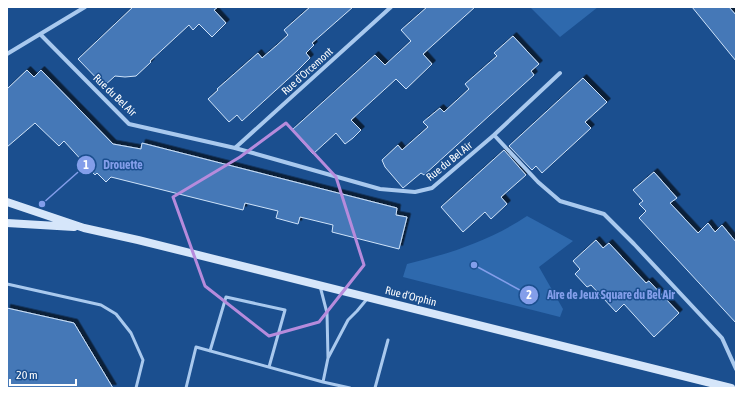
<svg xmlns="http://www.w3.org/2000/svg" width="743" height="395" font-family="'Asap Condensed',sans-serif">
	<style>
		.green { fill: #2e69ad }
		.building { fill: #4478b7; stroke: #cfe3fa; filter: url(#shadow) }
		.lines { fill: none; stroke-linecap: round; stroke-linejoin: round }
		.service { stroke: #a9c9ee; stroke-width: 3 }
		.minor { stroke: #a9c9ee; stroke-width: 4 }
		.secondary { stroke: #d6e6fa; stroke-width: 8 }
		.marked { fill: none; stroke: #b68bdc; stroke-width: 3; stroke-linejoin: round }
		.labels { text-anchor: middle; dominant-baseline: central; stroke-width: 3; stroke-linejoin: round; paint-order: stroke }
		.street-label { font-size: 11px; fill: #fff; stroke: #1b4f8f }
		.leader { fill: none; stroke: #839eea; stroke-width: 1.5 }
		.callout-dot { fill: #839eea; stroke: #1b4f8f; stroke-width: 1.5 }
		.mark-label { font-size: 12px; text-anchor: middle; font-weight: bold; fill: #fff }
		.callout-label { font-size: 12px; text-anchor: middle; font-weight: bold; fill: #839eea; stroke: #1b4f8f; stroke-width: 3; stroke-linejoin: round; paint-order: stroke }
	</style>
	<defs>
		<filter id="shadow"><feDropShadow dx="3.5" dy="-3.5" stdDeviation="0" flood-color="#0009"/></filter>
	</defs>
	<rect width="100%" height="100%" fill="#1b4f8f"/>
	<path class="green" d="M530 7H598L560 37Z
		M527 216 573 241 539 267 563 309 560 317 403 277 407 264C449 254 491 240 527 216Z"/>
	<path class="building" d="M133 7H218L214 10 226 23 212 37 199 24 193 30 189 25 150 61 151 62 136 76 125 77 115 76 104 86 78 59Z
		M310 7H353L312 43 314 45 306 53 310 58 298 70 242 121 237 115 229 122 208 99 218 90 217 89 258 53 262 58 276 46 288 35 284 30Z
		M427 7H475L423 54 432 64 406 89 396 79 351 120 361 130 353 138 345 144 336 133 313 154 292 130 375 55 385 65 411 41 401 30Z
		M692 7H729L736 15V61Z
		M513 36 539 64 531 71 534 75 424 175 421 173 403 188 385 167 382 160 398 145 402 150 428 127 423 122 440 108 444 112 469 89 465 84 497 56 494 53Z
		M27 70 34 77 41 70 113 144 141 149 142 143 397 208 396 215 407 217 399 249 332 232 333 225 300 217 298 224 276 218 278 211 245 203 243 210 111 177 106 182 97 173 95 175 64 141 59 146 35 123 7 147V89Z
		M583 78 607 102 585 122 591 128 542 173 536 166 532 170 509 146Z
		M504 150 526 175 501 197 507 204 491 219 485 212 463 232 441 207Z
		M654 172 677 198 670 203 698 233 708 223 715 232 722 225 736 242V323L639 218 646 211 639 204 643 201 633 190Z
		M596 240 603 248 609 243 646 283 649 281 679 313 654 337 624 304 616 312 591 285 587 287 575 274 580 269 573 261Z
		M7 308 74 323 113 388H7Z"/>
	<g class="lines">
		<path class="service" d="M7 284 101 305 116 314 131 333 143 360 136 388
			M320 286 327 313 328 358 348 320 357 311 367 299
			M210 351 226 297 285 310 269 367
			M323 382 350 388
			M186 388 196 347 323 382 328 358
			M375 388 388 340"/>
		<path class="minor" d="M40 34 129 124 235 148 380 189 415 192 432 188 494 135 560 73
			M7 54 85 7
			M494 135 538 182 560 201 604 214 634 244 722 338 736 369
			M235 148 391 7"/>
		<path class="secondary" d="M7 202 84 228 138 240 731 388
			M7 223 74 227"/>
	</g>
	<path class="marked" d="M286 123 336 177 364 265 319 322 269 336 205 286 173 197 240 157Z"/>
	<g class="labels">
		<g class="street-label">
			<text transform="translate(307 71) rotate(-42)">Rue d'Orcemont</text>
			<text transform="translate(115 95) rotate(44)">Rue du Bel Air</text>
			<text transform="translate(449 161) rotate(-39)">Rue du Bel Air</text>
			<text transform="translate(411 296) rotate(14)">Rue d'Orphin</text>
		</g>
	</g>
	<path class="leader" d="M42 204L86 165M474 265L529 295"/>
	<g class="callout-dot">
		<circle cx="42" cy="204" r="4"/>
		<circle cx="474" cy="265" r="4"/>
		<circle cx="86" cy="165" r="10"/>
		<circle cx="529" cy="295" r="10"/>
	</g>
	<g class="mark-label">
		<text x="86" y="169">1</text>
		<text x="529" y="299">2</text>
	</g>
	<g class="callout-label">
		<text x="123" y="169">Drouette</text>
		<text x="611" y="299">Aire de Jeux Square du Bel Air</text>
	</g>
	<rect width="743" height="395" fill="none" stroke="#ffffff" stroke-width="16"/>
	<path d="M10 379v6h66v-6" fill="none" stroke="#ffffff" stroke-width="2"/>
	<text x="16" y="379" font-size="12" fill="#ffffff" stroke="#1b4f8f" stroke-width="3" paint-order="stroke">20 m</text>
</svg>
